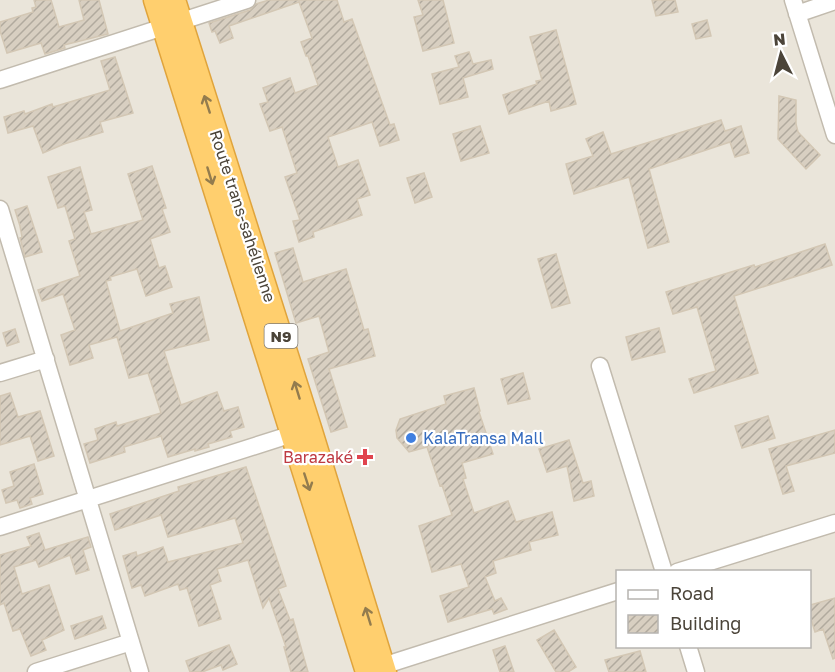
<svg xmlns="http://www.w3.org/2000/svg" width="835" height="672" font-family="'Golos Text',sans-serif">
	<style>
		.residential { fill: #eae5da; fill-rule: evenodd }
		.building { fill: url(#building-hatch); stroke: #d3c7b4; stroke-width: 1.5 }
		.lines { fill: none; stroke-linecap: round; stroke-linejoin: round }
		.minor-casing { stroke: #c2bbae; stroke-width: 19 }
		.highway-casing { stroke: #e0a43c; stroke-width: 25 }
		.minor { stroke: #fff; stroke-width: 16 }
		.highway { stroke: #ffcf6e; stroke-width: 22 }
		.oneway { stroke: #937c4e }
		.shop-dot { fill: #3f7fe0; stroke: #fff; stroke-width: 2 }
		.health-dot { fill: #e0444e; stroke: #fff; stroke-width: 2 }
		.labels { text-anchor: middle; dominant-baseline: central; stroke-width: 4.5; stroke-linejoin: round; paint-order: stroke }
		.shield { fill: #fff; stroke: #817c74; stroke-width: 1.5 }
		.shield-label { font-size: 15px; font-weight: bold; fill: #4b4439 }
		.street-label { font-size: 16px; fill: #4b4439; stroke: #fff }
		.shop-label { font-size: 16px; fill: #366cbe; stroke: #fff; text-anchor: start }
		.health-label { font-size: 16px; fill: #be3a42; stroke: #fff; text-anchor: end }
	</style>
	<defs>
		<pattern id="building-hatch" width="6" height="6" patternUnits="userSpaceOnUse" patternTransform="scale(1.5)"><rect width="6" height="6" fill="#d8cfc1"/><path d="M-1 1l2-2M0 6l6-6M5 7l2-2" fill="none" stroke="#b1aa9e"/></pattern>
	</defs>
	<rect width="100%" height="100%" fill="#f6f3ec"/>
	<path class="residential" d="M0 0H835V672H0ZM618 572H810V646H618Z"/>
	<path class="building" d="M34 0H51L59 27 84 20 79 0H99L108 34 64 45 65 48 45 54 41 43 7 53 0 31V22L33 12 32 8 36 7Z
		M269 0H337L344 22 352 19 390 125 394 124 399 140 380 146 372 122 328 137 338 167 358 160 370 195 357 199 362 215 313 232 314 237 299 242 293 221 300 220 285 177 297 173 282 127 270 131 260 104 268 102 263 88 290 78 295 93 318 85 308 56H306L301 42 312 38 299 2 229 26 233 38 220 43 215 31 212 32 209 23 250 10 256 4Z
		M418 0H443L454 43 423 51 414 17 423 15Z
		M652 0H675L678 12 656 16Z
		M707 20 711 36 696 39 692 24Z
		M556 30 576 104 551 111 549 101 509 114 503 95 537 84 536 81 542 80 530 37Z
		M469 52 473 64 491 60 493 69 463 78 468 97 440 104 432 74 459 67 455 56Z
		M115 57 133 113 100 122 103 132 64 144 43 153 33 126 8 133 4 117 24 111 25 114 52 104 53 107 110 90 101 61Z
		M779 96 796 100V124L798 132 820 155 806 169 778 139Z
		M721 120 725 131 741 126 749 153 735 157 730 142 649 169 669 242 648 248 629 177 574 194 566 164 593 156 586 139 603 132 611 154Z
		M480 126 489 153 461 161 453 134Z
		M152 166 166 208 162 209 170 232 150 239 159 268 165 266 172 287 146 296 137 269 110 277 111 280 106 281 120 331 173 313 170 304 199 297 209 340 164 351 181 405 217 392 224 411 238 407 244 427 230 431 232 437 208 444 209 447 195 451V449L168 457 161 436 124 447 125 452 90 463 84 444 98 440 95 429 116 422 117 426 161 413 148 373 129 378 117 337 89 345 93 358 70 365 61 335 75 330 63 294 42 301 38 290 80 276 69 241 75 239 65 206 58 208 48 177 80 167 92 210 84 212 91 234 143 220 128 174Z
		M424 173 432 197 415 203 407 178Z
		M27 206 42 252 25 257 20 238 22 237 20 226 15 210Z
		M825 244 832 265 734 296 758 373 694 393 689 379 716 371 697 307 673 314 666 292 754 265 755 267Z
		M293 248 303 282 346 269 364 330 368 329 375 356 329 369 347 427 331 432 308 359 329 352 319 316 296 323 275 253Z
		M556 254 570 303 552 308 538 259Z
		M659 328 665 352 632 360 626 337Z
		M15 329 19 342 7 346 3 333Z
		M523 373 530 399 508 404 501 379Z
		M474 388 480 411 479 412 493 454 462 463 466 478 463 479 474 513 508 501 516 522 552 512 558 535 529 542 531 550 493 561 496 573 485 577 495 601 501 598 507 609 494 614 492 609 448 622 440 596 469 587 461 564 432 572 419 526 452 515 442 485 440 486 427 447 409 452 397 438 396 430 400 419 446 404 444 396Z
		M10 393 18 417 40 411 54 456 38 461 30 436 0 445V396Z
		M768 416 775 438 742 448 735 426Z
		M835 430V453L786 466 794 491 783 494 769 449Z
		M569 440 583 483 591 481 594 496 574 501 567 466 547 472 539 449Z
		M34 464 43 494 30 498 32 504 20 508 17 500 6 503 2 490 14 486 10 472Z
		M246 467 286 586 278 589 290 620 293 619 308 672H291L284 647H286L269 598 263 608 248 560 217 569 221 581 210 585 221 619 199 626 187 588 180 590 178 584 145 596 141 585 132 588 123 556 136 552 137 556 163 547 168 562 243 543 235 518 168 537 161 515 115 530 110 514 179 491 178 487Z
		M39 533 45 550 88 537 91 547 83 550 89 570 76 574 70 555 39 567 36 560 14 567 22 594 49 585 64 630 42 640 46 650 31 656 20 629 13 631 4 603 0 605V555L31 546 27 537Z
		M835 598V658L833 659 823 629 815 632 810 616V605Z
		M102 616 106 628 75 639 71 626Z
		M554 630 576 667 568 672H556L537 640Z
		M229 645 237 664 223 670 221 665 202 672H190L186 661Z
		M505 646 514 672H500L493 650Z
		M640 651 646 672H609L605 660Z"/>
	<g class="lines">
		<defs>
			<path id="minor" d="M793 0 835 135
				M797 14 835 1
				M0 80 247 0
				M0 209 140 672
				M600 366 664 572
				M0 373 46 359
				M0 527 302 431
				M677 572 835 523
				M688 646 696 672
				M373 669 618 591
				M36 672 131 642"/>
			<path id="highway" d="M155 0 367 672
				M174 0 310 428 385 672"/>
		</defs>
		<use href="#minor" class="minor-casing"/>
		<use href="#highway" class="highway-casing"/>
		<use href="#minor" class="minor"/>
		<use href="#highway" class="highway"/>
	</g>
	<defs><path id="oneway-shaft" d="M-6 0H5M1.5-3L5.5 0L1.5 3" fill="none" stroke-width="1.6" stroke-linecap="round" stroke-linejoin="round" transform="scale(1.5)"/></defs>
	<g class="oneway">
		<use href="#oneway-shaft" transform="translate(207 104) rotate(-108)"/>
		<use href="#oneway-shaft" transform="translate(210 176) rotate(73)"/>
		<use href="#oneway-shaft" transform="translate(297 390) rotate(-107)"/>
		<use href="#oneway-shaft" transform="translate(307 482) rotate(72)"/>
		<use href="#oneway-shaft" transform="translate(368 616) rotate(-107)"/>
	</g>
	<circle class="shop-dot" cx="411" cy="438" r="6"/>
	<path class="health-dot" d="M362 448h6v6h6v6h-6v6h-6v-6h-6v-6h6z"/>
	<g class="labels">
		<rect class="shield" x="264.5" y="324" width="33" height="24" rx="4.5"/>
		<g class="shield-label">
			<text x="281" y="336">N9</text>
		</g>
		<g class="street-label">
			<text transform="translate(243 216) rotate(72)">Route trans-sahélienne</text>
		</g>
		<g class="shop-label">
			<text x="423" y="438">KalaTransa Mall</text>
		</g>
		<g class="health-label">
			<text x="353" y="457">Barazaké</text>
		</g>
	</g>
	<rect x="616" y="570" width="195" height="78" fill="#ffffff" stroke="#b7b4b0" stroke-width="1.5"/>
	<rect x="628" y="590" width="30" height="9" fill="#ffffff" stroke="#b7b4b0" stroke-width="1.5"/>
	<text x="670" y="600" font-size="18" fill="#4b4439">Road</text>
	<rect x="628" y="615" width="30" height="18" fill="url(#building-hatch)" stroke="#b7b4b0" stroke-width="1.5"/>
	<text x="670" y="630" font-size="18" fill="#4b4439">Building</text>
	<g transform="translate(781 54) rotate(354)" stroke="#ffffff" stroke-width="4.5" paint-order="stroke">
	<path d="M0-4.5L10 22L0 15L-10 22Z" fill="#4b4439"/>
	<text y="-9" font-size="16" font-weight="bold" text-anchor="middle" fill="#4b4439">N</text>
	</g>
</svg>
